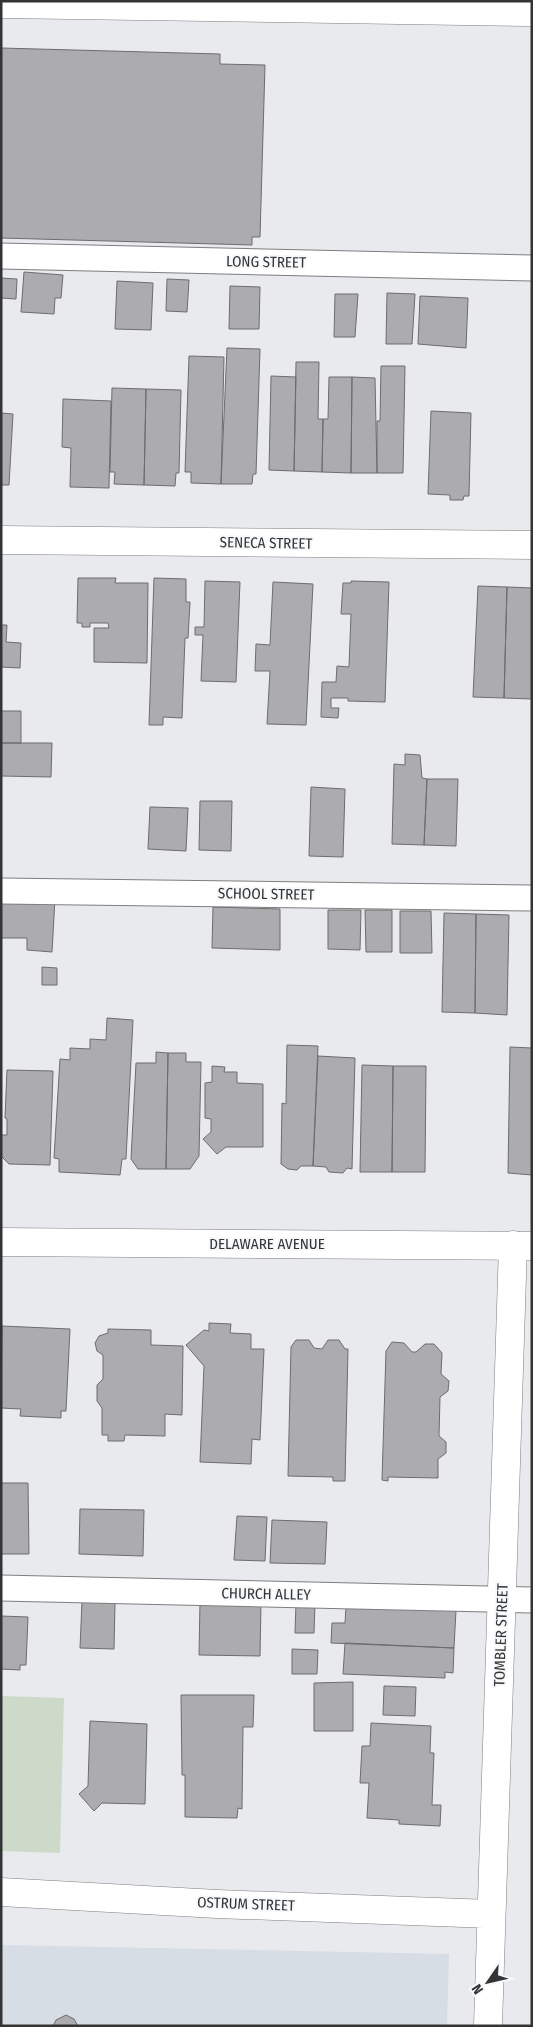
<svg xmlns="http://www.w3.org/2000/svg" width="533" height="2027" font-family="'Fira Sans Condensed',sans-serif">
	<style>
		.built { fill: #d6dde5 }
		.green { fill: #cddac9 }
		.building { fill: #acabad; stroke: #6d6c6e }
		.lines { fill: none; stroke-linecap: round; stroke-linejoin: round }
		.service-casing { stroke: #7c7e80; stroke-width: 27 }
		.minor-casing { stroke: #7c7e80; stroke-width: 29 }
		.secondary-casing { stroke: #7c7e80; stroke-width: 29 }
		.service { stroke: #fff; stroke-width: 25 }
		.minor { stroke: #fff; stroke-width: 28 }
		.secondary { stroke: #fff; stroke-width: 28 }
		.labels { text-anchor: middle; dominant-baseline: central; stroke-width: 4; stroke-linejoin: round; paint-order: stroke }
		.street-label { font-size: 15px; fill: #333435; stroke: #f6f8fa }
	</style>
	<rect width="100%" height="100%" fill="#e9eaed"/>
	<path class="built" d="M1 1945 449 1954 447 2026H1Z"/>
	<path class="green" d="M1 1696 64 1698 60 1853 1 1851Z"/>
	<path class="building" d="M1 48 220 54V64L265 65 260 237H252V245L1 238Z
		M24 272 63 275 61 298H55L54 314 21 312Z
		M1 278 17 279 16 299 1 298Z
		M167 279 189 280 187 312 166 311Z
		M117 281 153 283 151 330 115 329Z
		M230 286 260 287 259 329H229Z
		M387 293 415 294 412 344H386Z
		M335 294H358L355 337H334Z
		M420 296 468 298 466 348 418 344Z
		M227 348 260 349 256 474H253L252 484H221Z
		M189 356 224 357 221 484 191 483V472H185Z
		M296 362H319L318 419H323L322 472 294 471Z
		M381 366H405L403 473H377V421H380Z
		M271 376 296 377 294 471 269 470Z
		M329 377H352L351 473 322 472 323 419H328Z
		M352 377 375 378 377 473H351Z
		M112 388 146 389 144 485 114 484 115 472H110Z
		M146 389 181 390 179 473H176L175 486 144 485Z
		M63 399 111 401 109 488 70 487 71 448 62 447Z
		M431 411 471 413 469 496H464L463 500H450V495L428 494Z
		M1 413 13 414 9 485H1Z
		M78 578H116L115 583H148L147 663 94 662V628H109L108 623H90V627H82V623H77Z
		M154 578 186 579V602H190L188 638H185L182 718 163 717V725H149Z
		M205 581 240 582 236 682 201 681 203 635H195V627H204Z
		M351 581 389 582 385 702 348 701V698H331V708H339L338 718 321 717 322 682H336L337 666 349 667 351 614H341L343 583H351Z
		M273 582 313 584 306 725 267 724 270 671H255L256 644 270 645Z
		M478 586 507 587 504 698 473 697Z
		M507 587 532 588V699L504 698Z
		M1 625H7L6 642 21 643 20 668 1 667Z
		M1 711H21V743H1Z
		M1 743H52L51 777 1 776Z
		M405 754 420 755 422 778 427 779 424 845 392 844 394 764 405 765Z
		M427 779H458L456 846 424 845Z
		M311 787 345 789 343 857 309 856Z
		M200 801H232L231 851 199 850Z
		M150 807 188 808 186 851 148 849Z
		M1 897 55 898 52 952 27 950V938H1Z
		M213 907 280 909V950L212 948Z
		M328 910H361L360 950 328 949Z
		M365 910H392V952H366Z
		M400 911H431L432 953H400Z
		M444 913 476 914 475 1013 442 1012Z
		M476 914 509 915 507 1015 475 1013Z
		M42 967 57 968V985H42Z
		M107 1018 133 1020 126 1159H122L120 1175 59 1172V1159L54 1158 60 1059 70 1060V1048L90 1049V1039L106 1040Z
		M287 1045 318 1046 313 1166H301L297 1170 288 1169 281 1164 282 1103 286 1104Z
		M510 1047 532 1048V1175L508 1173Z
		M156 1052 168 1053 166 1169H138L131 1159 136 1063H156Z
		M168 1053H186V1062H201L199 1156 190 1169H166Z
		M318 1056 355 1058 352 1169 347 1168 343 1173 329 1172 326 1167 313 1166Z
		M362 1065 393 1066 392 1172H360Z
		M212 1066 225 1067 224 1072H237V1083L263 1084V1147H226L217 1154 203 1139 211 1132V1119L205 1118V1083L212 1082Z
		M393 1066H426L425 1172H392Z
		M7 1070 53 1071 50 1165 9 1164 1 1156V1135H7V1119L5 1118Z
		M209 1323 231 1324 230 1333 251 1334V1349H264L260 1440 252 1439 251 1464 200 1462 204 1366 186 1345 204 1330 209 1331Z
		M2 1326 70 1329 66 1411H61V1418L20 1416 21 1409 1 1408Z
		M108 1329 151 1330V1345L183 1346 182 1415 165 1414V1436L125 1435 124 1441H108V1435H102V1408L97 1401V1385L103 1379V1355L97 1351 95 1343 99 1336 108 1333Z
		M296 1340H309L314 1348 322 1349 328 1340H339L345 1349H348L345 1481H333V1477L288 1476 291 1347Z
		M392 1342 404 1343 412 1352H416L425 1344H434L442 1353 441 1374 449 1381 448 1391 440 1397 439 1436 446 1442V1453L438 1459V1478L388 1477V1481L382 1480 386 1351Z
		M1 1483H28L29 1554H1Z
		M80 1509 144 1510 143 1556 79 1554Z
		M237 1516 267 1517 265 1561 234 1560Z
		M272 1520 327 1522 325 1564 270 1563Z
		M82 1602 115 1603 114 1649 80 1648Z
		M200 1602 261 1603 260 1656 199 1655Z
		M296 1603H315L314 1633H295Z
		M346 1606 456 1610 454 1648 331 1643 332 1623H345Z
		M1 1616 28 1617 26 1665H20V1670L1 1669Z
		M345 1643 454 1648 453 1673 445 1672V1678L343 1674Z
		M292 1649 318 1650 317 1674H292Z
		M353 1682V1731H314V1683Z
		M384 1686 416 1687 415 1716 383 1715Z
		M181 1695H254L253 1727H243L242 1809 238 1808 237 1818 185 1817V1775H182Z
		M90 1721 147 1724 145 1804 102 1803 94 1811 79 1794 88 1786Z
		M371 1723 431 1726 430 1753H434L432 1805H441L440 1826 399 1824V1820L367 1818 369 1783H360L362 1746H370Z
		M66 2015 74 2019 78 2026H53L56 2020Z"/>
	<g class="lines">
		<defs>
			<path id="service" d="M1 256 532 268
				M1 891 532 898
				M1 1588 532 1600"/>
			<path id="minor" d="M1 4 532 12
				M1 540 532 545
				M1 1892 217 1904 491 1914
				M488 2026 513 1245"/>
			<path id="secondary" d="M1 1242 532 1246"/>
		</defs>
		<use href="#service" class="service-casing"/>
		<use href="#minor" class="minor-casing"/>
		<use href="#secondary" class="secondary-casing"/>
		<use href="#service" class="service"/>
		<use href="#minor" class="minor"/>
		<use href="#secondary" class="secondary"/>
	</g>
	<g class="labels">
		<g class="street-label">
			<text transform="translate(266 262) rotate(1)">LONG STREET</text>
			<text transform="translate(266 543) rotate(1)">SENECA STREET</text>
			<text transform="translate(266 894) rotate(1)">SCHOOL STREET</text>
			<text x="267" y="1244">DELAWARE AVENUE</text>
			<text transform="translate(266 1594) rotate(1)">CHURCH ALLEY</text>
			<text transform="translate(501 1635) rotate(-88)">TOMBLER STREET</text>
			<text transform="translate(246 1904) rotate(2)">OSTRUM STREET</text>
		</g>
	</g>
	<rect width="533" height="2027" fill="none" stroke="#333435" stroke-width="5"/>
	<g transform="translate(488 1982) rotate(236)" stroke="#f6f8fa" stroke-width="4" paint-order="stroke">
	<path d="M0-4L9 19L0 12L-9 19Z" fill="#333435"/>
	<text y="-8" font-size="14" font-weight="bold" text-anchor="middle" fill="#333435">N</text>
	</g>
</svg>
